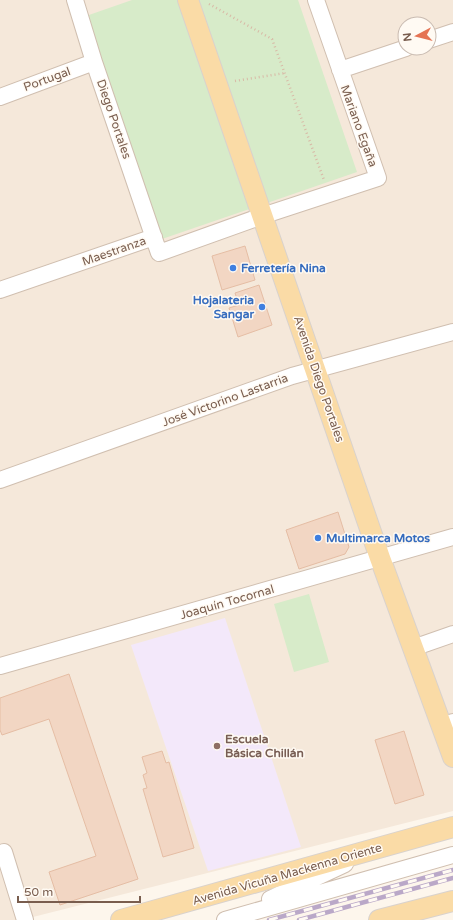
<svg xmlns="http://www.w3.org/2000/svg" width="453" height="920" font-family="'Varela Round',sans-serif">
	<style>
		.residential { fill: #f5e8da; fill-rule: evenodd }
		.education { fill: #f3e8fa }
		.green { fill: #d7ebc9 }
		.building { fill: #f2d6c3; stroke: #e5bda4 }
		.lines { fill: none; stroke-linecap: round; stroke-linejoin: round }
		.minor-casing { stroke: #d0bfb0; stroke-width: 18 }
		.major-casing { stroke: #d9d2cd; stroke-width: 22 }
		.path { stroke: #d8b9a6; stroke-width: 2.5; stroke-dasharray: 1 3; stroke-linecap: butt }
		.minor { stroke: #fff; stroke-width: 16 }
		.major { stroke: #fadba6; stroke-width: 20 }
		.rail-casing { stroke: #baa8c8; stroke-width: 4.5 }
		.rail { stroke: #fffaf3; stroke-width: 3; stroke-dasharray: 9; stroke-linecap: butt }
		.shop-dot { fill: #3f7fe0; stroke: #fffaf3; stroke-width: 1.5 }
		.education-dot { fill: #8d6e63; stroke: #fffaf3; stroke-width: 1.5 }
		.labels { text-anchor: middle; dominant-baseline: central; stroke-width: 3; stroke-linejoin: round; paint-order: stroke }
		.street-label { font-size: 12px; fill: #795d4e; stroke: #fffaf3 }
		.shop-label { font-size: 12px; font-weight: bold; fill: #366cbe; stroke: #fffaf3; text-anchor: start }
		.education-label { font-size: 12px; font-weight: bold; fill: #785e54; stroke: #fffaf3; text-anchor: start }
	</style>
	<rect width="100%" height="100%" fill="#fdf6ec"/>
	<path class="residential" d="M0 0H453V811L21 920H0ZM405 24H429V48H405Z"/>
	<path class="education" d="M225 618 301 847 208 871 131 645Z"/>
	<path class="green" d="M132 0H298L357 172 162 239 86 16Z
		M309 594 329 662 294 672 274 604Z"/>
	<path class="building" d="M245 246 255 280 222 290 212 256Z
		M259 285 272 325 238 337 229 308 239 305 235 293Z
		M338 512 349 547 345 554 299 569 286 530Z
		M69 674 138 879 60 905 49 872 96 856 49 719 2 735 0 730V698Z
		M404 731 424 795 395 804 375 740Z
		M162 751 166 763 169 762 194 848 163 857 143 789 147 788 143 775 147 773 142 757Z"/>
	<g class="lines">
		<defs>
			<path id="minor" d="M75 0 94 62 159 253 262 216 378 178 316 0
				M429 40 453 32
				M340 70 406 48
				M0 97 94 62
				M0 290 154 237
				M0 480 292 376 453 332
				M413 648 453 634
				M0 666 453 537
				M442 726 453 722
				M4 852 25 920
				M270 899 345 864
				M225 920 453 855"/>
			<path id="major" d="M188 0 380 558 453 757
				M121 920 453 827
				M379 920 453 901"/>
		</defs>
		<use href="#minor" class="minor-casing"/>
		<use href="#major" class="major-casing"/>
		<path class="path" d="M209 4 272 39 324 180
			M235 81 285 73"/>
		<use href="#minor" class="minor"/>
		<use href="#major" class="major"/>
		<defs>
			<path id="rail" d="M269 920 453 870
				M299 920 453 878"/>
		</defs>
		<use href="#rail" class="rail-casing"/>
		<use href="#rail" class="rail"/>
	</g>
	<g class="shop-dot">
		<circle cx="233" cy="268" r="4"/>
		<circle cx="262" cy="307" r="4"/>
		<circle cx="318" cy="538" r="4"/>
	</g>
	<circle class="education-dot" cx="217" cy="746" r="4"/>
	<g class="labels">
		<g class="street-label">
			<text transform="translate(47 79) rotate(-20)">Portugal</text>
			<text transform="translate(114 119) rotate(71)">Diego Portales</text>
			<text transform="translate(359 126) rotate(70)">Mariano Egaña</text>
			<text transform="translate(114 251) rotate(-19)">Maestranza</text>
			<text transform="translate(319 379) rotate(71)">Avenida Diego Portales</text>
			<text transform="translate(225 400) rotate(-20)">José Victorino Lastarria</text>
			<text transform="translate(227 602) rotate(-16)">Joaquín Tocornal</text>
			<text transform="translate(287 874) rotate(-16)">Avenida Vicuña Mackenna Oriente</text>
		</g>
		<g class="shop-label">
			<text x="241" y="268">Ferretería Nina</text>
			<text x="254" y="300" text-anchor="end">Hojalateria<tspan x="254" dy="14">Sangar</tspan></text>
			<text x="326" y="538">Multimarca Motos</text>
		</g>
		<g class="education-label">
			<text x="225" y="739">Escuela<tspan x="225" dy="14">Básica Chillán</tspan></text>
		</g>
	</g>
	<g transform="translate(417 36) rotate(263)"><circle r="19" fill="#fffaf3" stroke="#c9bbb1"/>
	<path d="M0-3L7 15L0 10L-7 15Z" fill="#e57353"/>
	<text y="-6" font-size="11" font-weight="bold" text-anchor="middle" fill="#795d4e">N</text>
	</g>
	<path d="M18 896v6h122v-6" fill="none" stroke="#795d4e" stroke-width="2"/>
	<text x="24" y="896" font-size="12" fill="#795d4e" stroke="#fffaf3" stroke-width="3" paint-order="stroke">50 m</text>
</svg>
